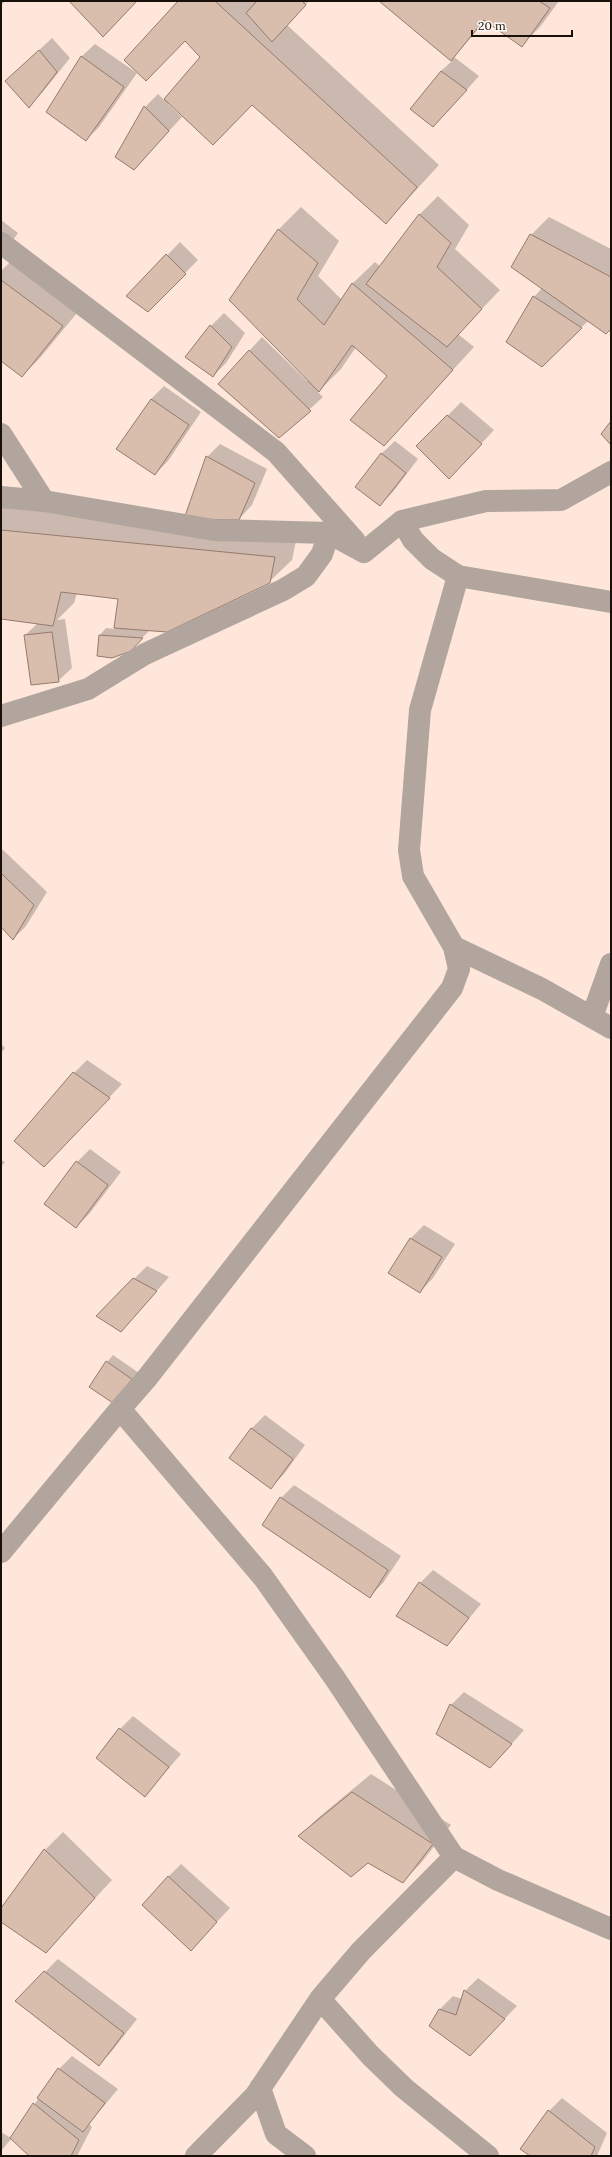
<svg xmlns="http://www.w3.org/2000/svg" width="612" height="2157" font-family="Lora,serif">
	<style>
		.shadow { fill: #0003 }
		.building { fill: #d9bdad; stroke: #957b6d }
		.lines { fill: none; stroke-linecap: round; stroke-linejoin: round }
		.street { stroke: #b1a59e; stroke-width: 22 }
	</style>
	<rect width="100%" height="100%" fill="#fee7da"/>
	<path class="shadow" d="M1 1H5L1 6Z
		M179 1H309L287 25 439 165 386 223 252 105 169 102 168 104 182 117 134 169 116 157 145 107 158 94 164 100 202 57Z
		M381 1H559L540 27 522 45 486 20 454 57 479 76 447 112 441 71 452 61Z
		M52 38 70 58 42 93 29 106 6 81Z
		M95 44 137 73 99 127 86 140 81 57Z
		M438 196 469 225 455 249 500 290 458 334 474 347 384 445 389 376 356 347 341 369 318 392 323 397 279 437 219 384 262 337 307 381 309 380 231 300 279 229 301 207 339 241 318 276 342 300 353 283 375 262 381 267 420 214Z
		M549 217 611 249V328L588 321 542 366 507 342 534 297 542 288 531 235Z
		M1 220 18 233 1 257Z
		M180 242 198 260 148 310 128 296Z
		M14 258 81 308 40 358 22 376 1 360V271Z
		M224 313 245 333 226 363 213 376 211 326Z
		M164 386 201 412 168 461 155 474 151 399Z
		M461 402 494 430 449 478 418 446Z
		M395 441 418 459 393 492 380 505 381 454Z
		M220 444 267 469 252 505 239 519 207 457Z
		M1 507 297 536 292 560 269 582 150 630 130 650 98 655 100 635 106 628 115 629 120 598 77 593 74 603 57 620 65 619 72 668 58 681 25 635 38 623 1 618Z
		M1 848 47 892 26 926 13 939 1 926Z
		M1 1044 5 1048 1 1053Z
		M87 1060 122 1084 57 1153 74 1073Z
		M90 1149 121 1172 89 1214 76 1227 77 1162Z
		M1 1160 5 1162 1 1167Z
		M424 1225 455 1244 433 1278 420 1292 390 1273 411 1238Z
		M147 1266 169 1277 121 1331 134 1279Z
		M113 1355 139 1373 116 1404 107 1362Z
		M265 1415 305 1445 284 1474 271 1487 230 1458 252 1428Z
		M294 1485 401 1556 383 1583 370 1596 281 1498Z
		M433 1570 481 1604 447 1645 420 1583Z
		M464 1692 524 1730 503 1754 451 1705Z
		M133 1716 181 1754 145 1796 120 1729Z
		M371 1774 451 1825 421 1863 403 1882 368 1862 299 1836 318 1818Z
		M63 1832 112 1880 45 1952 1 1921V1910L45 1850Z
		M181 1864 230 1908 191 1949 168 1877Z
		M58 1959 137 2019 112 2051 99 2065 16 2001Z
		M478 1978 517 2006 483 2041 430 2026 440 2009 453 1996 462 1999 465 1991Z
		M72 2056 118 2089 89 2124 92 2127 77 2156H31L12 2138 1 2151V2132L11 2138 59 2069Z
		M562 2098 607 2133 597 2156H532L521 2149 549 2111Z"/>
	<path class="building" d="M69 1H137L103 37Z
		M178 1H215L417 187 386 224 252 105 213 145 164 99 200 57 185 41 146 81 124 60Z
		M257 1H302L306 5 272 42 246 13Z
		M379 1H539L550 8 522 47 484 20 451 61Z
		M39 50 57 72 29 108 5 81Z
		M81 56 124 87 86 141 46 112Z
		M441 71 467 90 433 127 410 109Z
		M144 106 169 131 134 170 115 157Z
		M419 214 451 243 437 267 482 309 447 347 366 284Z
		M278 229 318 263 297 299 324 325 352 283 453 370 384 446 350 420 387 376 352 345 319 392 229 300Z
		M530 234 611 277V329L606 334 511 267Z
		M166 254 186 274 148 312 126 296Z
		M1 280 63 326 22 377 1 361Z
		M533 296 582 328 542 367 506 342Z
		M210 325 232 347 213 377 185 357Z
		M249 350 311 411 279 438 218 384Z
		M151 399 189 425 155 475 116 449Z
		M447 415 482 444 449 479 416 446Z
		M611 421V445L601 434Z
		M381 453 406 473 380 506 355 487Z
		M206 456 255 483 239 520 184 519Z
		M1 530 275 557 270 583 167 632 114 628 118 599 61 592 53 626 1 619Z
		M52 632 59 682 31 685 24 635Z
		M99 635 143 638 131 651 112 658 97 656Z
		M1 873 34 905 13 940 1 927Z
		M73 1072 110 1098 44 1167 14 1141Z
		M76 1161 108 1185 76 1228 44 1204Z
		M410 1238 442 1257 420 1293 388 1273Z
		M133 1278 157 1291 121 1332 96 1316Z
		M106 1361 133 1380 116 1405 89 1387Z
		M251 1428 293 1459 271 1489 229 1458Z
		M280 1497 388 1570 370 1598 262 1525Z
		M419 1582 469 1618 447 1646 396 1616Z
		M450 1704 512 1744 490 1768 436 1734Z
		M119 1728 169 1767 145 1797 96 1758Z
		M352 1792 433 1844 403 1883 368 1863 351 1877 298 1836Z
		M44 1849 95 1898 46 1953 1 1922V1908Z
		M168 1876 217 1922 191 1951 142 1905Z
		M44 1971 124 2033 99 2066 15 2001Z
		M464 1990 505 2019 470 2056 429 2026 439 2009 456 2015Z
		M58 2068 105 2103 83 2132 37 2098Z
		M33 2103 79 2140 71 2156H29L10 2138Z
		M548 2110 595 2147 591 2156H530L520 2149Z"/>
	<g class="lines">
		<path class="street" d="M1 243 276 452 355 541
			M1 434 44 501
			M1 497 44 501 214 530 329 533 364 552 402 521 486 501 561 500 611 472
			M402 521 413 540 432 559 458 576 611 602
			M458 576 420 710 409 850 413 876 454 947 459 969 452 988 147 1378 120 1409 263 1577 334 1677 454 1857 498 1880 611 1929
			M1 716 88 689 145 654 283 590 306 576 322 554 329 533
			M454 947 542 989 611 1028
			M592 1017 611 964
			M1 1552 120 1409
			M320 1999 370 2055 404 2088 488 2156
			M260 2088 276 2134 305 2156
			M196 2156 255 2096 320 1999 361 1951 454 1857"/>
	</g>
	<rect width="612" height="2157" fill="none" stroke="#19100a" stroke-width="4"/>
	<path d="M472 30v6h100v-6" fill="none" stroke="#19100a" stroke-width="2"/>
	<text x="478" y="30" font-size="12" fill="#19100a" stroke="#fef8f5" stroke-width="3" paint-order="stroke">20 m</text>
</svg>
